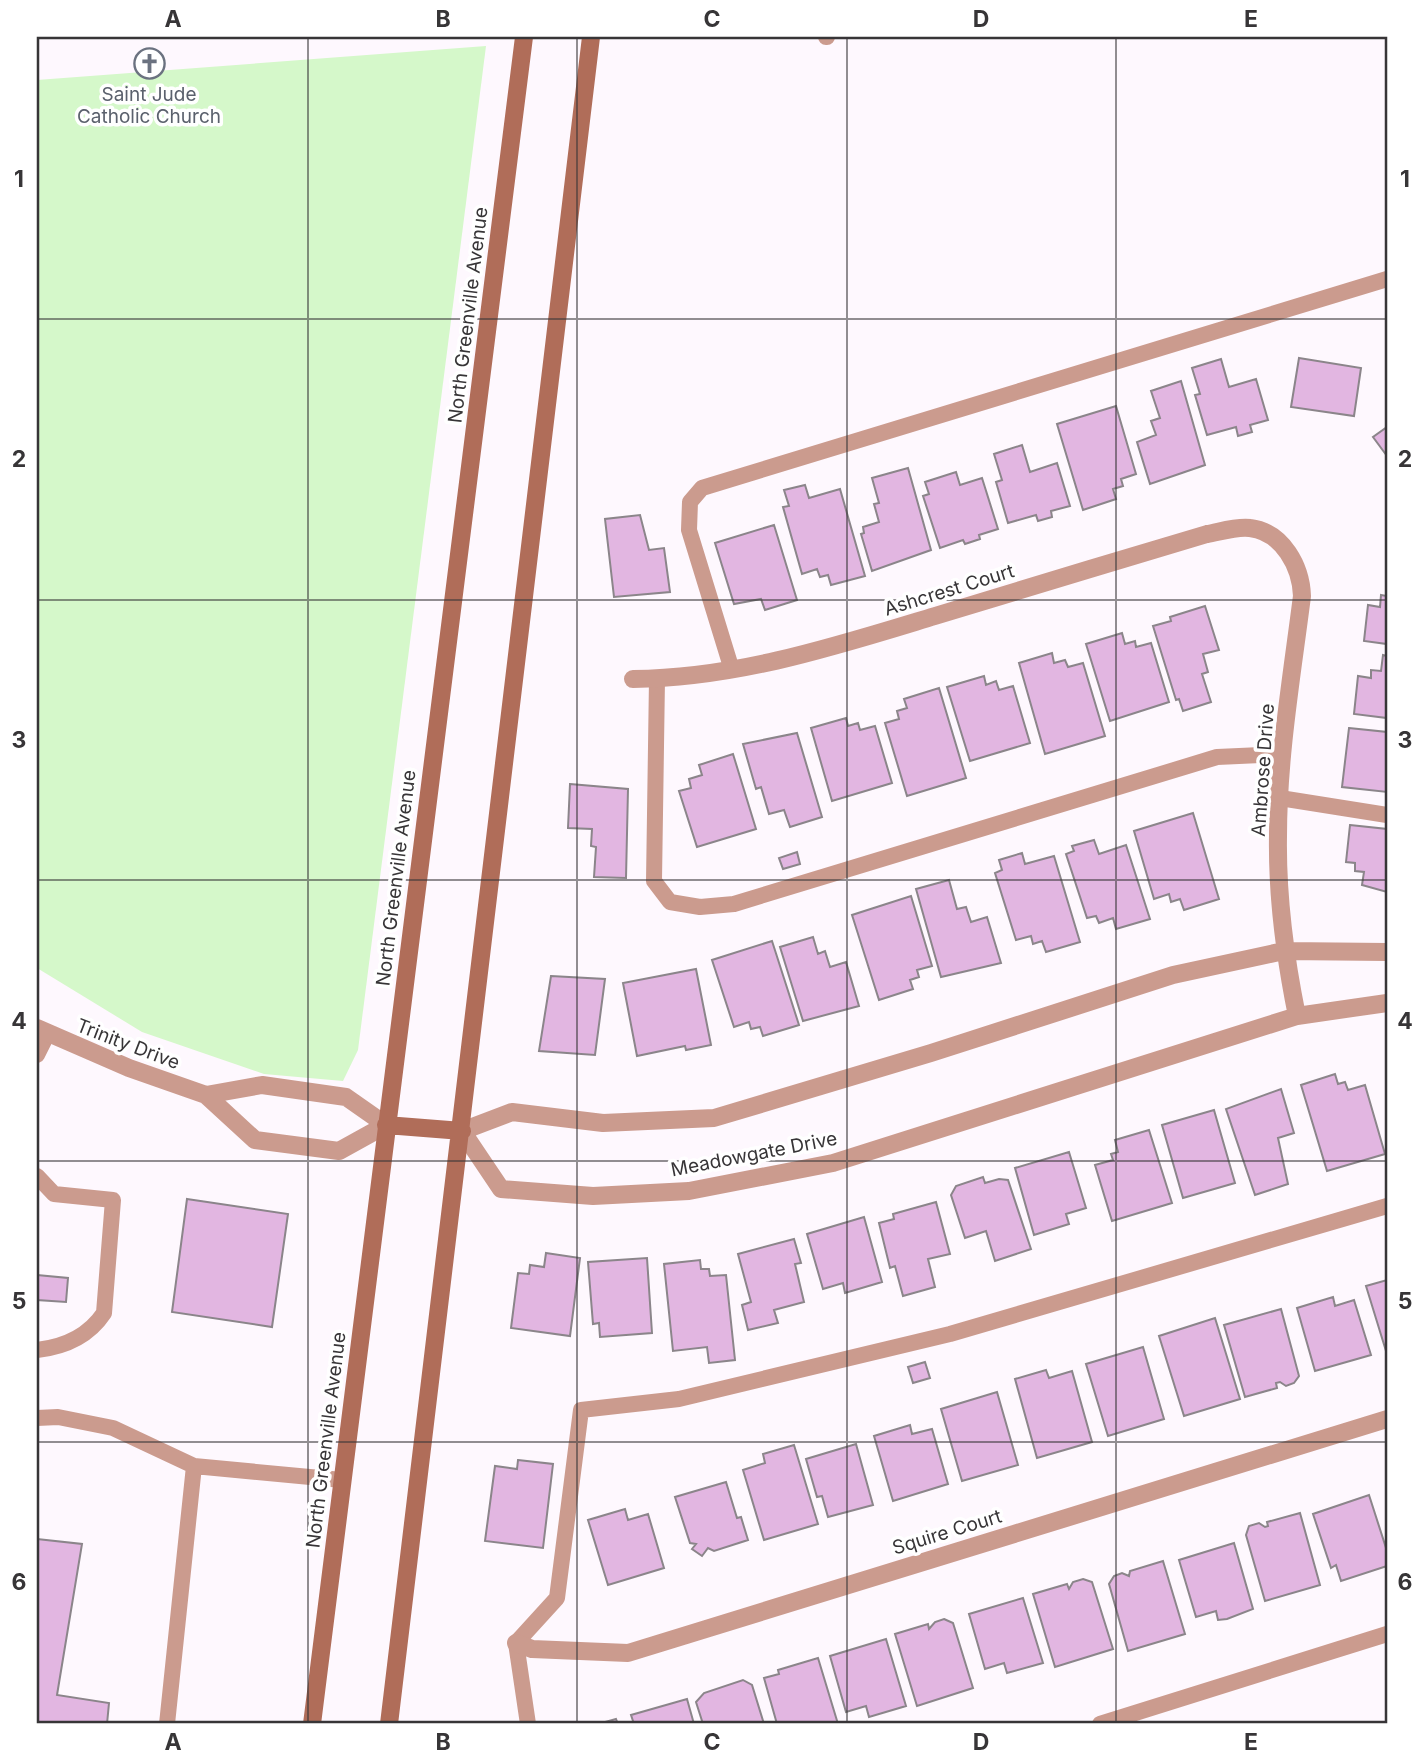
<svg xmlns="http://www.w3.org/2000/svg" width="1424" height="1761" font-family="Inter,sans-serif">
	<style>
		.green { fill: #d5f8ca }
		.building { fill: #e2b6e1; stroke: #8b858a; stroke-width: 2 }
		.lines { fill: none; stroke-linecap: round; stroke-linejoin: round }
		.service { stroke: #cb9b8e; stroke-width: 16 }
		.minor { stroke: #cb9b8e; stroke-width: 18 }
		.secondary { stroke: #b06d59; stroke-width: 18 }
		.grid { fill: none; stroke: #373537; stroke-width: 2; stroke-opacity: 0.55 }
		.labels { text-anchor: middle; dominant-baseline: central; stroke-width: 7; stroke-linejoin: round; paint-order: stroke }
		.worship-label { font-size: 19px; fill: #5b616d; stroke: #fff }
		.street-label { font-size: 19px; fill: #373537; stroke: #fff }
		.neatline { fill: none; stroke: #373537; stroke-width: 2.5 }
		.grid-label { font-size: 23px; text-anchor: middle; font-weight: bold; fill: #373537 }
	</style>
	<rect width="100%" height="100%" fill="#fef8fe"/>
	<path class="green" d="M486 46 358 1050 343 1081 264 1074 142 1032 37 968V80Z"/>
	<path class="building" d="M1299 358 1361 368 1354 416 1291 407Z
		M1221 359 1229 387 1256 379 1268 420 1250 425 1252 432 1238 436 1236 427 1207 435 1195 395 1200 394 1192 368Z
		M1181 381 1205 465 1150 484 1137 442 1156 435 1151 421 1160 418 1151 391Z
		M1116 406 1136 474 1121 479 1123 486 1113 489 1116 499 1083 510 1057 424Z
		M1387 427V456L1373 437Z
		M1022 445 1030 472 1057 463 1070 506 1051 511 1052 517 1038 521 1036 515 1008 523 996 482 1002 480 994 454Z
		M908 468 931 550 872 571 861 534 864 533 863 527 879 522 874 504 879 503 872 478Z
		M956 472 960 485 982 478 998 529 979 535 980 539 965 544 963 540 940 548 923 496 929 494 925 482Z
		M805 485 809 498 840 489 865 576 831 585 828 575 820 577 817 569 802 574 783 507 789 506 784 490Z
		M640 515 649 550 664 548 670 592 614 597 605 519Z
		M774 525 797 600 765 610 761 599 734 604 715 543Z
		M1381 595 1387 596V644L1364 641 1368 605 1380 607Z
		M1205 606 1219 650 1203 654 1208 672 1202 674 1211 702 1183 711 1179 699 1176 700 1153 626 1171 621 1170 617Z
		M1122 633 1125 644 1135 641 1136 647 1151 643 1169 702 1110 721 1086 644Z
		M1052 653 1054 663 1065 660 1068 667 1083 663 1105 736 1045 754 1019 663Z
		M1383 655 1387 656V718L1354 714 1358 676 1371 678V670L1381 671Z
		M984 676 986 685 996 681 999 690 1013 686 1030 743 970 761 947 687Z
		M939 688 966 778 907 796 885 723 899 719 897 711 907 708 904 699Z
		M846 718 848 726 858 723 860 730 875 726 892 783 832 801 811 728Z
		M1349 728 1387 732V792L1342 787Z
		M797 733 822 817 790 827 784 810 769 814 761 787 756 789 743 744Z
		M733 754 756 829 697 847 679 791 691 788 689 779 702 775 699 765Z
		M570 784 628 789 626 878 594 877 596 847 591 846 592 829 568 828Z
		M1193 813 1219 899 1184 910 1180 899 1171 902 1169 894 1154 899 1134 831Z
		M1350 825 1387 829V892L1362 885 1364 872 1355 871V863L1346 862Z
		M1094 840 1099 854 1126 845 1150 919 1116 929 1113 918 1099 923 1096 916 1087 918 1066 854 1074 851 1072 846Z
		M797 852 800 864 783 869 779 858Z
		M1022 853 1025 864 1054 856 1080 942 1046 952 1042 941 1033 944 1031 936 1016 940 995 873 1002 870 999 860Z
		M949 880 957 909 966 907 971 922 987 917 1001 963 941 977 916 889Z
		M911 896 932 966 917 970 919 977 910 980 913 989 879 1000 852 915Z
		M813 937 818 954 825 951 830 967 846 962 859 1006 803 1021 780 947Z
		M772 941 799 1025 763 1036 760 1027 751 1029 749 1022 734 1027 712 960Z
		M696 969 711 1045 686 1050 685 1046 637 1056 623 983Z
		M551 976 605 979 595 1055 539 1051Z
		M1335 1074 1338 1084 1345 1082 1348 1090 1365 1085 1385 1154 1327 1171 1301 1085Z
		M1281 1089 1294 1133 1278 1138 1288 1184 1255 1195 1226 1109Z
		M1214 1110 1235 1183 1183 1198 1162 1125Z
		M1149 1130 1172 1203 1112 1221 1095 1165 1113 1160 1111 1154 1118 1152 1115 1140Z
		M1069 1152 1086 1208 1066 1214 1069 1224 1034 1235 1015 1168Z
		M983 1177 985 1183 999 1179 1008 1180 1031 1249 995 1261 986 1231 965 1238 951 1195 956 1186Z
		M187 1199 288 1214 272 1327 172 1312Z
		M936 1202 950 1254 928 1259 935 1287 903 1296 895 1266 890 1268 879 1223 894 1219 893 1214Z
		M864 1217 882 1282 845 1293 843 1283 823 1289 807 1234Z
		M794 1239 801 1263 795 1264 804 1302 774 1310 778 1323 748 1330 742 1305 751 1302 738 1254Z
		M546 1253 580 1258 570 1336 511 1328 518 1273 529 1274 530 1265 544 1267Z
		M647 1258 652 1333 600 1337 599 1323 593 1324 588 1262Z
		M700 1260 701 1269H709L710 1276 726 1275 735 1360 709 1363 707 1347 673 1351 664 1264Z
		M37 1275 68 1278 66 1302 37 1300Z
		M1387 1280V1351H1386L1366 1286Z
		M1333 1297 1335 1306 1354 1300 1371 1355 1315 1371 1297 1308Z
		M1281 1309 1299 1376 1294 1383 1286 1386 1280 1382 1276 1383 1277 1388 1245 1397 1224 1325Z
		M1215 1318 1240 1399 1184 1416 1159 1336Z
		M1143 1347 1164 1419 1108 1436 1086 1364Z
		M925 1362 930 1378 913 1383 908 1367Z
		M1046 1370 1049 1378 1072 1371 1092 1442 1037 1458 1015 1379Z
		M997 1392 1018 1465 962 1481 941 1409Z
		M910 1425 912 1434 932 1429 948 1484 893 1501 874 1436Z
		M856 1444 873 1505 828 1517 822 1496 817 1497 806 1459Z
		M794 1445 818 1524 764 1540 743 1470 765 1463 763 1454Z
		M518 1460 553 1464 543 1548 485 1541 495 1466 517 1469Z
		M726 1482 737 1518 741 1517 748 1540 714 1551 708 1548 702 1556 692 1549 696 1544 690 1543 675 1497Z
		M1369 1495 1387 1551V1566L1341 1581 1336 1565 1331 1568 1313 1514Z
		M625 1509 628 1520 648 1514 664 1568 608 1585 588 1520Z
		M1300 1513 1320 1585 1265 1601 1246 1535 1249 1526 1259 1523 1265 1527 1268 1526 1267 1522Z
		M37 1539 82 1544 57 1695 109 1703 107 1724H37Z
		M1234 1543 1253 1609 1227 1619 1218 1620 1216 1611 1196 1617 1179 1560Z
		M1163 1561 1185 1634 1128 1651 1109 1584 1114 1576 1122 1573 1129 1576 1130 1571Z
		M1083 1579 1092 1582 1113 1649 1055 1667 1033 1594 1067 1584 1069 1589 1073 1582Z
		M1023 1598 1043 1663 1007 1673 1004 1663 985 1669 969 1614Z
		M944 1619 953 1623 973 1688 917 1706 895 1634 928 1624 929 1629 935 1622Z
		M886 1639 906 1706 869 1717 866 1706 846 1712 830 1656Z
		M818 1658 838 1724H777L764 1678 779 1674 778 1670Z
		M743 1680 752 1685 764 1724H703L696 1702 704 1693Z
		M687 1699 694 1724H634L631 1715Z
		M616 1719 618 1724H598Z"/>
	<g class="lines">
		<path class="service" d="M826 37H827
			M732 670 689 530 690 502 702 488 1387 279
			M657 679 654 881 670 902 700 907 734 904 1217 757 1283 754
			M1280 798 1387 815
			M37 1055 47 1035
			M37 1176 54 1194 113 1200 104 1313C88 1337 64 1347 37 1350
			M37 1418 58 1417 113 1428 194 1466 342 1480
			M167 1724 194 1466
			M528 1724 516 1643 557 1598 581 1410 679 1399 950 1334 1387 1206
			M1100 1724 1387 1634"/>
		<path class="minor" d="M633 679C738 678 836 646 935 616 1026 588 1116 561 1207 534 1219 532 1237 526 1250 528 1283 532 1301 567 1302 596 1292 675 1278 756 1278 836 1277 896 1285 957 1297 1016
			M1387 952 1284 951 1173 975 931 1053 714 1118 603 1123 512 1112 462 1131 501 1189 593 1196 689 1191 833 1163 1297 1016 1387 1003
			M37 1028 129 1068 206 1095 255 1140 339 1151 386 1125 346 1097 262 1085 206 1095
			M516 1643 532 1649 628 1653 1387 1419"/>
		<path class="secondary" d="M386 1125 462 1131
			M312 1724 524 37
			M389 1724 591 37"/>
	</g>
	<path class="grid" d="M308 37V1724M577 37V1724M847 37V1724M1116 37V1724M37 319H1387M37 600H1387M37 880H1387M37 1161H1387M37 1442H1387"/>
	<defs>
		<symbol id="church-ring" viewBox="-11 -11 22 22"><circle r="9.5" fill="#fff" stroke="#6b7280" stroke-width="1.5"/><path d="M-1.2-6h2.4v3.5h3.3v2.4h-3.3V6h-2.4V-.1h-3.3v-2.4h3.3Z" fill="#6b7280"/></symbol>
	</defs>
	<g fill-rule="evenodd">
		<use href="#church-ring" x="132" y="46" width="35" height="35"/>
	</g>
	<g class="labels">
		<g class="worship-label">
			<text x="149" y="94">Saint Jude<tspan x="149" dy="22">Catholic Church</tspan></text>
		</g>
		<g class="street-label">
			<text transform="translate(468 315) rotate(-83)">North Greenville Avenue</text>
			<text transform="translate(949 590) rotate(-17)">Ashcrest Court</text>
			<text transform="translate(1263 770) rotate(-86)">Ambrose Drive</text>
			<text transform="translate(396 878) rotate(-83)">North Greenville Avenue</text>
			<text transform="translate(128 1044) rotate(21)">Trinity Drive</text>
			<text transform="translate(754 1154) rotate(-11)">Meadowgate Drive</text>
			<text transform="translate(326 1440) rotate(-83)">North Greenville Avenue</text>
			<text transform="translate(947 1532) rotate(-17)">Squire Court</text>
		</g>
	</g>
	<rect width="1424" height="1761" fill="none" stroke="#ffffff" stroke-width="77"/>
	<rect x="38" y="38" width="1348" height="1684" class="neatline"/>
	<g class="grid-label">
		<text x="173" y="27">A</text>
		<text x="443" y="27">B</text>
		<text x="712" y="27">C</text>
		<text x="981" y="27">D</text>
		<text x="1251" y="27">E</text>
		<text x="19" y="187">1</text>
		<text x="1405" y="187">1</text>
		<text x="19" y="467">2</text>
		<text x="1405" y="467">2</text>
		<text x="19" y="748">3</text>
		<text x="1405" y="748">3</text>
		<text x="19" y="1029">4</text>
		<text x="1405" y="1029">4</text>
		<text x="19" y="1309">5</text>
		<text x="1405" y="1309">5</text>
		<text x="19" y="1590">6</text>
		<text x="1405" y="1590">6</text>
		<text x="173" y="1750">A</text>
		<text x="443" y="1750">B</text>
		<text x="712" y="1750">C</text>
		<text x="981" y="1750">D</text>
		<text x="1251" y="1750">E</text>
	</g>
</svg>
